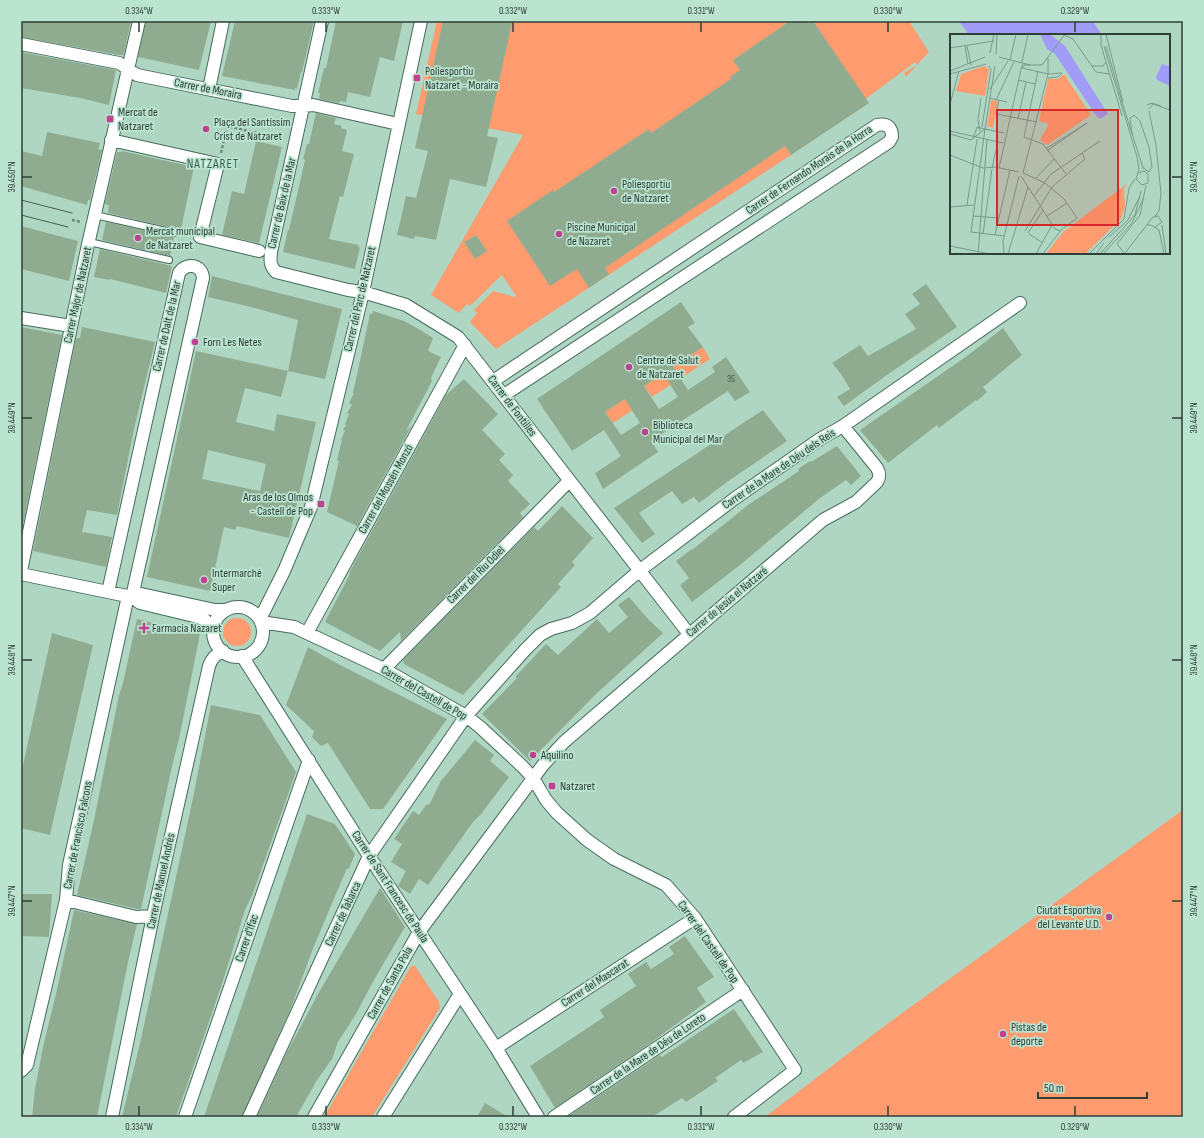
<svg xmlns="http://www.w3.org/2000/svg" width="1204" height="1138" font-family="'Sofia Sans Condensed',sans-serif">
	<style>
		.green { fill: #fe9c6f; fill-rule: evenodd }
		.water { fill: #a19cf7 }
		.building { fill: #90ac90; fill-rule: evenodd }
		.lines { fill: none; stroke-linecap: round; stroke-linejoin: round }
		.lane-casing { stroke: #476c5c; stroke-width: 8 }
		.street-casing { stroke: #476c5c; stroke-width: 14 }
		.path { stroke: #6f8b7e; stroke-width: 2.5; stroke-dasharray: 3 2; stroke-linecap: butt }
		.lane { stroke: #fff; stroke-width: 6 }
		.street { stroke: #fff; stroke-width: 12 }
		.tram { stroke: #485d54; stroke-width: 1 }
		.ticks { fill: none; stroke: #2f3f38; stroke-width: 1.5 }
		.poi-dot { fill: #be4291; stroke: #bae3d0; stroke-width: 1.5 }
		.labels { text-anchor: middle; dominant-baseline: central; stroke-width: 3.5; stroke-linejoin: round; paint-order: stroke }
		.number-label { font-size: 10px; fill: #475a4e }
		.poi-label { font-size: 12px; fill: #2f3f38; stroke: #bae3d0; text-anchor: start }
		.street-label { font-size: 12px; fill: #2f3f38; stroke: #bae3d0 }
		.neighbourhood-label { font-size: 13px; letter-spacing: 1px; fill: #3c6151; stroke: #bae3d0 }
		.inset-road { fill: none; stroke: #7b9a8b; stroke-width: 1 }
		.view { fill: #d62828; fill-opacity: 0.15; stroke: #d62828; stroke-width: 2 }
		.inset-edge { fill: none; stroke: #2f3f38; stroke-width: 2 }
		.neatline { fill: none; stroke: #2f3f38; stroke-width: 1.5 }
		.ticks-label { font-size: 10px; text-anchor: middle; fill: #2f3f38 }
	</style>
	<rect width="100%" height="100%" fill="#aed6c3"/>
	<path class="green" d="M437 21H909L929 52 906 77 904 73 917 65 915 62 791 155 496 349 470 322 477 313 474 310 493 291 514 297 516 296 502 275 470 306 467 304 459 313 431 295 523 135 416 114ZM476 235 486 251 465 242Z
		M703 347 710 359 652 397 644 386Z
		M629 396 636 408 613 423 605 412Z
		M223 632a14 14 0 1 1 28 0a14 14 0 1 1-28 0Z
		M1183 810V1117H765L887 1024Z
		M411 966H415L439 1002 440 1008 372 1117H324Z"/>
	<path class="water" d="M959 21H1093L1102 35H969Z"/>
	<path class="building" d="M21 21H131L124 53 123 55H119L21 37Z
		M146 21H211L199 70 138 57Z
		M235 21H314L302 72H301L297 89 295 88V90L222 76Z
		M336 21H403L394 61 380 57 370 97 348 92 346 102 340 101 339 103 319 99 320 93H318L324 68H326Z
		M443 21H502L512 23 487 136 498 138 486 187 450 179 436 240 415 236 414 239 397 235 406 196 416 198 428 151 415 148Z
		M790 21H813L869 103 791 155 785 146 605 268 609 274 589 288 577 269 550 286 507 221 553 190 554 192 649 129 651 133 731 79 730 77 740 70 733 60Z
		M21 52 116 70 109 105 80 98 21 88Z
		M316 113 336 118 334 124 342 126 341 128 347 130 342 151 354 154 343 197 340 196 329 239 359 245 358 247H360L355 269 283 252 288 230H289L305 160 303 159 307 144H309Z
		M47 132 100 143 98 149 102 150 90 200H88L87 205 21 186V151L42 156Z
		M256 141 282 147 259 243 222 235 232 191 244 194Z
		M122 151 194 167 181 229 176 227V229L108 213 109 205 105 204 117 152H121Z
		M106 222 174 237 170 256 102 240Z
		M21 226 78 241 69 281 21 269Z
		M476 235 487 251 475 259 464 242Z
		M100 249 172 266 166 293 110 279V280L94 277Z
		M212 276 342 309 325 379 288 371 281 397 245 388 236 422 274 431 277 414 316 422 289 538 237 526 235 530 224 527 210 591 147 577 196 351 288 371 298 320 251 307 208 297ZM208 450 266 464 260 491 202 479Z
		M926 284 957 327 884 377 844 406 837 397 850 389 841 374 832 363 860 345 868 356 916 329 905 314 920 304 912 294Z
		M681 302 695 323 688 327 703 347 673 367 688 390 715 372 712 367 726 357 750 392 735 401 728 391 651 441 658 452 603 489 595 473 621 456 604 430 572 451 537 399ZM663 373 678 397 659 409 644 386ZM625 399 640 423 621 435 605 412Z
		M373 311 404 321 422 331 433 338 428 351 441 357 431 378 432 381 406 431 412 425 357 526 327 512 339 461 337 460 342 440H341L345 430H343L346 425 345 424 349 414 347 413 352 405 349 403 354 393H353L370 314H372Z
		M21 327 62 335 21 534Z
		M82 327 155 342 134 429 117 515 87 510 82 532 112 537 106 567 33 551 76 338H80Z
		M1003 328 1022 355 983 387 987 392 977 401 976 400 939 428 937 425 888 463 860 430 967 356Z
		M464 379 498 414 482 430 505 454 499 460 513 475 508 481 530 504 520 513 523 517 401 641 400 632 380 651 325 622 350 574 349 573 446 395Z
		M763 410 787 441 727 482 699 503 694 497 682 504 672 491 639 513 655 534 642 543 614 508Z
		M837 446 861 476 851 485 846 480 820 498 740 565 692 602 680 585 689 578 676 561 692 549V550L748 505 799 471 798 469 810 461 811 462Z
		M562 506 593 538 572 562 575 565 558 584 561 587 463 695 404 664 403 660 534 527 538 531Z
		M629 597 649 620 663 633 596 694 530 761 482 714 517 678 515 677 546 644 558 655 597 619 609 633 628 617 618 605Z
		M137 619 200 634 179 739 173 762 141 909H137L77 895 94 820 119 695 123 683Z
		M52 633 93 645 50 835 21 828V774Z
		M308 647 338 664 447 719 383 809H370L328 743 321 746 312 737 314 731 286 705Z
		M211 705 260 715 296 772 253 893 245 910 223 981 176 1117H122L141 1039 193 798Z
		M475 740 494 755 490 761 509 777 481 814 473 822 428 885 419 879 410 894 398 886 406 871 391 862 402 844 394 839 413 811 419 815 427 804 429 805 441 781Z
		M307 814 335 824 355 854 349 869 347 868 314 946 291 1008 242 1117H204Z
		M380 888 405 927 375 978 356 1014 338 1042 332 1059 317 1080 296 1117H257L285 1056 318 994Z
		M21 894H52L49 937 21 936Z
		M74 910 137 924 128 962 97 1117H32L35 1089 43 1047 56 994Z
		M685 936 714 977 697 988 706 1002 652 1042 555 1108 530 1066 604 1017 600 1010 636 986 628 974 646 962 651 969 674 954 669 947Z
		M734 1009 763 1052 743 1063 741 1060 715 1078 718 1081 686 1102 682 1098 652 1117H567L660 1055 662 1057Z
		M485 1103 508 1117H477Z"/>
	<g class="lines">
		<defs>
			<path id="lane" d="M95 215 175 233
				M89 242 169 260"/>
			<path id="street" d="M322 21 271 252C270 261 270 266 276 272L348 290 363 292 406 305 458 337 689 634
				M21 44 119 63 137 75 292 106H304L313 105 398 124
				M209 89 223 21
				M111 140 218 164 200 237 259 251
				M21 318 71 326
				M493 381 877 125C887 123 892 127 892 137L889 142 504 395
				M21 571 87 249 139 21
				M21 574 132 597 140 603 198 617 205 620 213 628
				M108 592 179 273C186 262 202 264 203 278L132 597
				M132 597 141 594 215 610H225
				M213 632a25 25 0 1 1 50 0a25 25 0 1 1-50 0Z
				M260 619 284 571 311 507 363 292 421 21
				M261 622 294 627 384 669 466 716 480 727 523 767 533 778 546 800 557 813 587 840 614 859 666 885 695 918 795 1070 734 1117
				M307 633 465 345
				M242 656 369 856 496 1048 538 1117
				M384 669 569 481
				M66 900 136 917 153 916
				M496 1048 695 918
				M21 1071 27 1065 66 900 69 865 128 596
				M112 1117 153 916 209 666C212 658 215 655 223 651
				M185 1117 309 760
				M249 1117 369 856 466 716 525 650 540 635 551 629 572 623 590 613 639 571 734 499 820 439 843 426 1020 303
				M314 1117 419 932 543 765 564 742 823 520 856 502 877 482C880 477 880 474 877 468L843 426
				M383 1117 460 994
				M554 1117 743 990"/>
		</defs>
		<use href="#lane" class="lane-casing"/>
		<use href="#street" class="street-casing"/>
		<path class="path" d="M221 153 227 126 283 139
			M72 220 81 222"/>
		<use href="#lane" class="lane"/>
		<use href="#street" class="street"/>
		<path class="tram" d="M21 200 72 213
			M21 215 68 227"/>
	</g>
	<path class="ticks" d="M139 22V32M326 22V32M513 22V32M701 22V32M888 22V32M1075 22V32M22 177H32M1172 177H1182M22 418H32M1172 418H1182M22 660H32M1172 660H1182M22 901H32M1172 901H1182M139 1106V1116M326 1106V1116M513 1106V1116M701 1106V1116M888 1106V1116M1075 1106V1116"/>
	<g class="poi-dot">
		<rect x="413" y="74" width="8" height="8" rx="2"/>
		<rect x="106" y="115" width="8" height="8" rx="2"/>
		<circle cx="206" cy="129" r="4"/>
		<circle cx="614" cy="191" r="4"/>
		<circle cx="559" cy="234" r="4"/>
		<circle cx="138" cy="238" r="4"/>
		<circle cx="195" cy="342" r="4"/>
		<circle cx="629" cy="367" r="4"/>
		<circle cx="645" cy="432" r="4"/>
		<rect x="317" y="500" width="8" height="8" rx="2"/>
		<circle cx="204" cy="580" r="4"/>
		<path d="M142 622h4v4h4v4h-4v4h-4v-4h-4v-4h4z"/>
		<circle cx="533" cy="755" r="4"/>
		<rect x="548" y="782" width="8" height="8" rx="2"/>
		<circle cx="1109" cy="917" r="4"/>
		<circle cx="1003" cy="1034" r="4"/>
	</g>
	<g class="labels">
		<g class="number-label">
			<text x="731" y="379">35</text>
		</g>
		<g class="poi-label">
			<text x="425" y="71">Poliesportiu<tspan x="425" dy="14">Natzaret - Moraira</tspan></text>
			<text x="118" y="112">Mercat de<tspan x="118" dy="14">Natzaret</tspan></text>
			<text x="214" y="122">Plaça del Santíssim<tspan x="214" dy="14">Crist de Natzaret</tspan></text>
			<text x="622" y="184">Poliesportiu<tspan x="622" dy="14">de Natzaret</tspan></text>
			<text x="567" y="227">Piscine Municipal<tspan x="567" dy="14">de Nazaret</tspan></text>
			<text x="146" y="231">Mercat municipal<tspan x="146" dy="14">de Natzaret</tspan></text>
			<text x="203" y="342">Forn Les Netes</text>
			<text x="637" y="360">Centre de Salut<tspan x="637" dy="14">de Natzaret</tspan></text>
			<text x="653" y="425">Biblioteca<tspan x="653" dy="14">Municipal del Mar</tspan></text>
			<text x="313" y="497" text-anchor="end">Aras de los Olmos<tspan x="313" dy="14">- Castell de Pop</tspan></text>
			<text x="212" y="573">Intermarché<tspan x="212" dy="14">Super</tspan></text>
			<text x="152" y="628">Farmacia Nazaret</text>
			<text x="541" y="755">Aquilino</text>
			<text x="560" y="786">Natzaret</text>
			<text x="1101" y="910" text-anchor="end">Ciutat Esportiva<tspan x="1101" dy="14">del Levante U.D.</tspan></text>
			<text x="1011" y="1027">Pistas de<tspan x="1011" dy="14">deporte</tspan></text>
		</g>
		<g class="street-label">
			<text transform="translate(208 89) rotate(11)">Carrer de Moraira</text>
			<text transform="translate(809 170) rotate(-34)">Carrer de Fernando Morais de la Horra</text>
			<text transform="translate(282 203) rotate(-77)">Carrer de Baix de la Mar</text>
			<text transform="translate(78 295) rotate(-78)">Carrer Major de Natzaret</text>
			<text transform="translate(360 299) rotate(-77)">Carrer del Parc de Natzaret</text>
			<text transform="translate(167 326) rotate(-77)">Carrer de Dalt de la Mar</text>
			<text transform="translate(512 406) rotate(53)">Carrer de Fontilles</text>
			<text transform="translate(779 469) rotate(-34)">Carrer de la Mare de Déu dels Reis</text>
			<text transform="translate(386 489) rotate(-61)">Carrer del Mossén Monzó</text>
			<text transform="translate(476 575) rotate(-45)">Carrer del Riu Odiel</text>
			<text transform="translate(727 602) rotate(-40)">Carrer de Jesús el Natzaré</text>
			<text transform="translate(424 693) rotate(30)">Carrer del Castell de Pop</text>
			<text transform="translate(78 835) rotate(-79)">Carrer de Francisco Falcons</text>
			<text transform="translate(161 881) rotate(-78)">Carrer de Manuel Andrés</text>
			<text transform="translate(390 887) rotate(57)">Carrer de Sant Francesc de Paula</text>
			<text transform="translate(343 914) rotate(-65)">Carrer de Tabarca</text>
			<text transform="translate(247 938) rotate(-71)">Carrer d'Ifac</text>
			<text transform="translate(708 942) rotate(55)">Carrer del Castell de Pop</text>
			<text transform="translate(390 983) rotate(-61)">Carrer de Santa Pola</text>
			<text transform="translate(595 983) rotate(-33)">Carrer del Mascarat</text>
			<text transform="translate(648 1054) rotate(-34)">Carrer de la Mare de Déu de Loreto</text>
		</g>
		<g class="neighbourhood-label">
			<text x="213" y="164">NATZARET</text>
		</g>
	</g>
	<g transform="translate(950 34)">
		<rect width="220" height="220" fill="#aed6c3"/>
		<path d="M34 32 39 35 35 62 6 57 11 40ZM114 40 141 81 97 111 90 106 99 90 89 87 98 45H108ZM41 66 48 67 43 94 37 92ZM178 149 174 154 175 173 171 185 135 220H96L113 198Z" fill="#fe9c6f"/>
		<path d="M90 0H100L115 12 158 80 150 85 145 80 105 20 97 15ZM220 29V52L207 46 206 43 212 30 219 32Z" fill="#a19cf7"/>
		<path class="inset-road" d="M151 0V11L172 82M156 0 173 68M114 1 123 5 146 38 159 40M15 12 18 30M17 12 21 31M154 12 187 123 189 135 186 145 192 151 198 149V140L194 137 188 139M156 12 172 68 193 134 199 138 202 133 199 113 190 87 184 81 180 84 182 100M0 14 44 7M40 19 44 0M46 20 47 0M49 23 80 31M60 26 66 0M72 28 78 0M72 31H92L115 0M75 31 72 34 98 40 112 39M142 32H153L156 28M0 37 35 23M88 37 74 103 93 110 116 140M0 40 36 30M98 44 108 43 112 39M68 46 85 50M40 55 58 27M39 64 57 68M46 66 64 28M49 66 46 80 87 88M0 70 9 37M197 71 202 69 211 72M199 75 203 70 220 76M199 77 206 111 211 159 209 177 205 182M68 85 76 48M32 93 41 36 39 32M35 95 45 32M0 97 53 109M30 97 28 86 31 64M0 100 21 106 35 95 54 99M24 102 27 93 35 95 21 198 54 202M97 114 137 89 98 116M0 121 33 134 45 133 69 138M42 134 48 108M49 134 72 31M73 139 95 149 114 165 127 184 111 196 93 220M73 139 98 40V24M71 142 105 195 110 197M86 144 104 125M84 162 101 140 150 107M17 171 27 105M0 173 24 171M23 182 49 184M97 182 117 169M197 191H201L209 196 214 220M212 191 216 220M75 197 102 153 135 125 132 119M78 199 93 176M33 200 42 135M79 200 93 209M45 201 60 136M159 203 178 186 190 162M0 212 40 220M175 219 203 183 208 182 212 188 205 193M28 220 37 106M54 220 53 207 69 142M58 220 78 153M86 220 102 191M139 220 174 185 179 154 185 145M146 220 154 209M150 220 185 181 191 157M153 220 182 189 193 165M175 220 167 210 190 181 196 151"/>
		<path class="view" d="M47 76H168V191H47Z"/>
		<rect width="220" height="220" class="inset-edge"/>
	</g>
	<rect width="1204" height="1138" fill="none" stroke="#bae3d0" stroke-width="44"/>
	<path d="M1038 1092v6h109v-6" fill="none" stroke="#2f3f38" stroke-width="2"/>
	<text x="1044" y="1092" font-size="12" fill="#2f3f38" stroke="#bae3d0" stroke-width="3" paint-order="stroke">50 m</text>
	<rect x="22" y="22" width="1160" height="1094" class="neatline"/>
	<g class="ticks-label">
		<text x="139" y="14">0.334°W</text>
		<text x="326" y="14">0.333°W</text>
		<text x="513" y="14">0.332°W</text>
		<text x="701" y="14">0.331°W</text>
		<text x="888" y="14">0.330°W</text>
		<text x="1075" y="14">0.329°W</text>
		<text transform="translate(11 177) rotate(-90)" y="4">39.450°N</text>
		<text transform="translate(1193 177) rotate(-90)" y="4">39.450°N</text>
		<text transform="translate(11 418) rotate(-90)" y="4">39.449°N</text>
		<text transform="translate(1193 418) rotate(-90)" y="4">39.449°N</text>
		<text transform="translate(11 660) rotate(-90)" y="4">39.448°N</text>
		<text transform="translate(1193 660) rotate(-90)" y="4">39.448°N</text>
		<text transform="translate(11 901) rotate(-90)" y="4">39.447°N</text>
		<text transform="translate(1193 901) rotate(-90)" y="4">39.447°N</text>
		<text x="139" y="1130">0.334°W</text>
		<text x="326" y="1130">0.333°W</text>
		<text x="513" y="1130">0.332°W</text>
		<text x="701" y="1130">0.331°W</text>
		<text x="888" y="1130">0.330°W</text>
		<text x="1075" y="1130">0.329°W</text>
	</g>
</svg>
